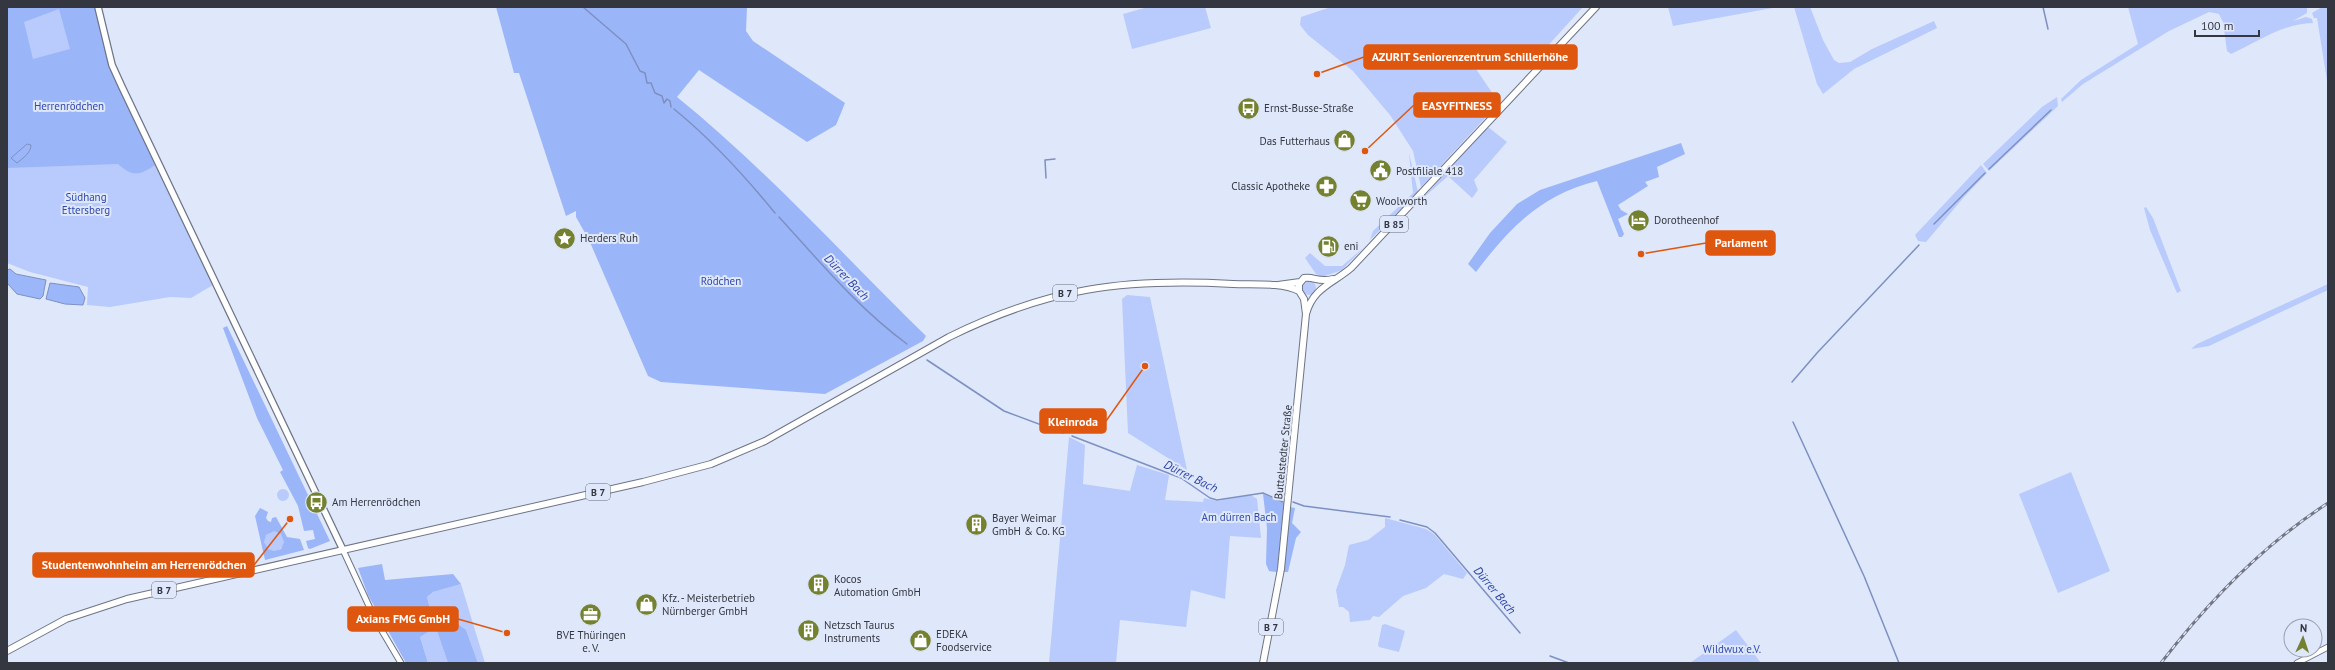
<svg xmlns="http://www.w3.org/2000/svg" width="2335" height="670" font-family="'PT Sans',sans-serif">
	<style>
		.green { fill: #b8cbfc }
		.forest { fill: #9bb5f9; fill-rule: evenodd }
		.water { fill: #9cb6fa; stroke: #7d90c2 }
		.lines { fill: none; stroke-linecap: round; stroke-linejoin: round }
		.stream { stroke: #7d90c2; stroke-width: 1.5 }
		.tertiary-casing { stroke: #6d7485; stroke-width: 7 }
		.secondary-casing { stroke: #6d7485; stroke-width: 8 }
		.primary-casing { stroke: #6d7485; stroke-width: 8 }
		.tertiary { stroke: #fff; stroke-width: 5 }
		.secondary { stroke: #fff; stroke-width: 5.5 }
		.primary { stroke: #fff; stroke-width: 6 }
		.rail-casing { stroke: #717682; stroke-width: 3 }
		.rail { stroke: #dfe7fb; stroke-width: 1.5; stroke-dasharray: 4.5; stroke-linecap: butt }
		.labels { text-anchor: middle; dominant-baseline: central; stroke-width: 4; stroke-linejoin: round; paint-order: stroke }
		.shield { fill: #dfe7fb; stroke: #676c77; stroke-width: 1 }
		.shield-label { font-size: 10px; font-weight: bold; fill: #34373f }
		.park-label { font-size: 11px; fill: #304aaa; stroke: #dfe7fb }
		.poi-label { font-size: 11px; fill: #34373f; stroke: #dfe7fb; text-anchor: start }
		.street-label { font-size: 11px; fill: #34373f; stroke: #dfe7fb }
		.water-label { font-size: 12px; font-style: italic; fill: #2c45a5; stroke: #dfe7fb }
		.leader { fill: none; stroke: #df570f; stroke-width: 1.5 }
		.callout-dot { fill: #df570f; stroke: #dfe7fb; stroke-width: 1.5 }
		.callout { fill: #df570f; stroke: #df570f; stroke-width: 1.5 }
		.callout-label { font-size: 12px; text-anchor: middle; font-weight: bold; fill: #fff }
	</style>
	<rect width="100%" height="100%" fill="#dfe7fb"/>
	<path class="green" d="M7 7H96L111 69 213 285 191 298 170 297 110 307 87 305 88 287 30 272 7 263Z
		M1148 7H1205L1211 28 1132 49 1123 14Z
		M1331 7H1583L1534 61H1502L1474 66 1499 103 1421 187 1413 151 1390 115 1353 71 1308 35 1300 25 1301 17Z
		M1668 7H1778L1673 26Z
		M1794 7H1810L1823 40 1834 60 1839 63 1850 62 1872 49 1934 21 1937 28 1854 69 1823 94 1817 84Z
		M2128 7H2307V13L2293 21 2306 17 2312 19 2313 23C2281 24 2258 42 2231 54L2227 51 2223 22 2219 14 2209 12 2169 31 2083 84 2062 102 2061 99 2081 80 2138 44Z
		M2322 7H2328V87L2317 18H2314L2312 13Z
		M2057 97 2058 106 1989 171 1983 164 2042 107Z
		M1488 127 1507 142 1474 180 1478 190 1472 198 1448 176 1422 199Z
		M1409 153 1418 192 1370 240 1373 231 1413 193Z
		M1981 165 1987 173 1964 197 1926 242 1918 241 1915 235Z
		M2146 207 2153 218 2181 291 2177 293 2150 230 2144 208Z
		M1363 248 1342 270 1322 277 1316 274 1305 258 1310 253 1325 266H1342Z
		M1302 288a7 7 0 1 1 14 0a7 7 0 1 1-14 0Z
		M2328 284V290L2209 346 2191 349 2197 344Z
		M1127 295 1150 297 1187 470 1128 433 1122 299Z
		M1069 437 1085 445 1083 484 1130 491 1137 465 1169 475 1165 500 1203 502 1204 498 1217 501 1251 495 1257 499 1261 538 1230 536 1225 599 1191 590 1186 627 1120 620 1116 663H1049Z
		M2071 472 2110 571 2058 593 2019 494Z
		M277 495a6 6 0 1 1 12 0a6 6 0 1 1-12 0Z
		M1385 518 1426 529 1434 534 1467 573 1463 579 1444 574 1426 588 1403 596 1379 617 1373 616 1370 620 1350 622 1349 612 1343 607H1339L1336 590 1345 565 1349 545 1368 540 1385 527Z
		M264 541a10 10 0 1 1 20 0a10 10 0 1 1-20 0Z
		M461 584 485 663H478L466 630 437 631 448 663H428L420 637 435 628 427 597 433 592Z
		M1385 624 1405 631 1399 652 1379 647 1378 645 1382 625Z
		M1736 630 1761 663H1690Z"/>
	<path class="forest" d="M7 7H96L111 69 155 165C139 176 133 177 118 164L7 168ZM59 9 70 49 33 59 24 22Z
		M496 7H747L746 31 753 41 845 103 836 125 807 142 699 70 677 97C766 169 844 256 926 336L923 341 825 394 661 382 648 376 589 240 576 217V211L566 216 519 73H514Z
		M1681 143 1685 154 1657 167 1659 177 1645 182 1648 186 1618 205 1621 210 1628 214 1618 219 1624 234 1622 237H1619L1597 181C1541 195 1510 227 1476 272L1468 264 1490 233 1517 204 1540 190Z
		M227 326 330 541 310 549 308 548 306 541 315 539 313 530 304 531 298 506 280 472 283 470 257 418 223 328Z
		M1263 494 1284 503 1277 572 1269 571 1266 564 1267 528Z
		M1290 507 1295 508 1292 523 1301 532 1296 538 1288 572H1283Z
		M260 508 268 512 266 518 268 521 271 522 272 518 276 517 287 537 300 539 304 550 265 560 255 516ZM274 531 281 534 284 542 281 549 274 551 268 549 264 542 266 535Z
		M382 564 385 580 453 574 461 584 433 592 427 597 435 628 420 637 428 663H406L368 595 358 568Z
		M459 625 466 630 478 663H448L437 631Z"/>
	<path class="water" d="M27 144 31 145C31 153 23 158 17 163L11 158Z
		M10 269 16 274 46 280 43 296 40 299 17 294 7 283V270Z
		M50 283 79 287 85 298 83 305 65 304 46 299Z"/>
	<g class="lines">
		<path class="stream" d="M583 7 626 44 640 71 645 73 647 83H651L655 93 662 96 664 103 667 99 670 101 671 107
			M2043 7 2048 29
			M674 109C712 140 744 175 775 213
			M1989 169 2051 110
			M1046 178 1045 160 1055 159
			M779 217C820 262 858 308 907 344
			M1934 224 1985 173
			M927 360 1004 411 1063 433
			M1792 382 1817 353 1919 245
			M1793 422 1864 576 1899 663
			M1072 436 1181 478 1210 498 1217 500 1263 493 1283 502
			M1282 491 1284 477
			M1293 502 1304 506 1390 517
			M1400 520 1427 527 1435 533 1520 633
			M1550 656 1569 663"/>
		<defs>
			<path id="tertiary" d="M343 550 375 619 401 663
				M2297 663 2328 647"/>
			<path id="secondary" d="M98 7 112 65 122 87 343 550"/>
			<path id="primary" d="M1278 285 1300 282
				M1299 291V284L1304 278C1314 276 1318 283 1333 279
				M7 651 66 619 127 599 643 482 711 464 765 441 949 337C1048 288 1123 278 1233 284 1253 285 1280 282 1299 291L1304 299 1306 314
				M1263 663 1281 569 1306 314C1313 288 1332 284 1351 268L1596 7"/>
		</defs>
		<use href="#tertiary" class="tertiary-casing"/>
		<use href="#secondary" class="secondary-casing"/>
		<use href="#primary" class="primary-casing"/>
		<use href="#tertiary" class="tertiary"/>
		<use href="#secondary" class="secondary"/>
		<use href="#primary" class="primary"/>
		<defs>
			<path id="rail" d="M2161 663C2208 602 2263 545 2328 503"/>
		</defs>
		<use href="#rail" class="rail-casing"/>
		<use href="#rail" class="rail"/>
	</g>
	<defs>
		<symbol id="bus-disc" viewBox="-11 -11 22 22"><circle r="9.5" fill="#74822f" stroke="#dfe7fb"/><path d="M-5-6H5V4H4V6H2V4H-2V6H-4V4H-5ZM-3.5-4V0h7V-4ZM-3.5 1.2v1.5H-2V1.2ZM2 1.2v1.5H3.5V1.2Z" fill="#fff"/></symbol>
		<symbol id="shop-disc" viewBox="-11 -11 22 22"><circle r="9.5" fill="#74822f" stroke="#dfe7fb"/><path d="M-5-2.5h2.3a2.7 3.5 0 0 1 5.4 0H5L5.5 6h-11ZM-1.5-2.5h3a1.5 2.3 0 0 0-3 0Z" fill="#fff"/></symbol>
		<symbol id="civic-disc" viewBox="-11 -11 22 22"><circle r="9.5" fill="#74822f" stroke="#dfe7fb"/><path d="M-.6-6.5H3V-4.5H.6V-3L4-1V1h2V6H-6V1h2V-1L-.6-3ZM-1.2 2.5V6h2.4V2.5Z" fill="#fff"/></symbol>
		<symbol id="pharmacy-disc" viewBox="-11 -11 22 22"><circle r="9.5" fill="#74822f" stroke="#dfe7fb"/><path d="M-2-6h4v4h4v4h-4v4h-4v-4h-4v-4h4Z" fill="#fff"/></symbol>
		<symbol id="supermarket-disc" viewBox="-11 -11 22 22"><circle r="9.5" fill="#74822f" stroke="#dfe7fb"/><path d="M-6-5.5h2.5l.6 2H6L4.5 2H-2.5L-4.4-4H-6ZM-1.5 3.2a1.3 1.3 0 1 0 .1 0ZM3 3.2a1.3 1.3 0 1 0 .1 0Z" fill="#fff"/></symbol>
		<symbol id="hotel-disc" viewBox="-11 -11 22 22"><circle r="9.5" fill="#74822f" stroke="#dfe7fb"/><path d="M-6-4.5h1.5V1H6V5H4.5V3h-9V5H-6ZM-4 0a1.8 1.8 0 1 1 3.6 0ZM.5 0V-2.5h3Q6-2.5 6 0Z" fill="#fff"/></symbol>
		<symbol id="sight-disc" viewBox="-11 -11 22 22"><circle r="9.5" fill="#74822f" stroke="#dfe7fb"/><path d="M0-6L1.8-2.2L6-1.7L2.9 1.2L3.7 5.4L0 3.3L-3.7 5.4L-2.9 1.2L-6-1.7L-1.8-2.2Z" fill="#fff"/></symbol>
		<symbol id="fuel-disc" viewBox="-11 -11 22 22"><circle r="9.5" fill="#74822f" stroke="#dfe7fb"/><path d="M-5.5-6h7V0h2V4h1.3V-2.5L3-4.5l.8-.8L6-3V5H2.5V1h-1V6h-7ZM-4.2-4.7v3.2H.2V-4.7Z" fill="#fff"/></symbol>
		<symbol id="building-disc" viewBox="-11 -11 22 22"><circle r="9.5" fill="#74822f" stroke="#dfe7fb"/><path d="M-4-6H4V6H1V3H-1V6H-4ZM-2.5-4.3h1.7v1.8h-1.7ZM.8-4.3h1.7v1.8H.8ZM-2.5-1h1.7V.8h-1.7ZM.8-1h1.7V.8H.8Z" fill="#fff"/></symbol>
		<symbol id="office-disc" viewBox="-11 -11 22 22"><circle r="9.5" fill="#74822f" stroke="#dfe7fb"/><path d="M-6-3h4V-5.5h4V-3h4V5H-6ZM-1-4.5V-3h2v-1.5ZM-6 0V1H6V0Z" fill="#fff"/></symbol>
	</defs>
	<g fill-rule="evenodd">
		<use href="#bus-disc" x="1236" y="96" width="25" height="25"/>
		<use href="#shop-disc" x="1332" y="128" width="25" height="25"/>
		<use href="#civic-disc" x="1368" y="158" width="25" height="25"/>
		<use href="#pharmacy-disc" x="1314" y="174" width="25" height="25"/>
		<use href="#supermarket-disc" x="1348" y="188" width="25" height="25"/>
		<use href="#hotel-disc" x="1626" y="208" width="25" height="25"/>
		<use href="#sight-disc" x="552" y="226" width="25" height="25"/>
		<use href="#fuel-disc" x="1316" y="234" width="25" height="25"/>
		<use href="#bus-disc" x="304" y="490" width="25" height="25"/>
		<use href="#building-disc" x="964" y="512" width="25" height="25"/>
		<use href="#building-disc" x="806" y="572" width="25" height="25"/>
		<use href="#shop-disc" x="634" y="592" width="25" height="25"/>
		<use href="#office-disc" x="578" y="602" width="25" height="25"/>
		<use href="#building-disc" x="796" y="618" width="25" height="25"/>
		<use href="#shop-disc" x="908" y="628" width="25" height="25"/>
	</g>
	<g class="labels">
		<g class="shield">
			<rect x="1380" y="216" width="28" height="16" rx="3"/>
			<rect x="1053" y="285" width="24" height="16" rx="3"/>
			<rect x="586" y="484" width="24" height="16" rx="3"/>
			<rect x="152" y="582" width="24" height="16" rx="3"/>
			<rect x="1259" y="619" width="24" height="16" rx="3"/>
		</g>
		<g class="shield-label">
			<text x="1394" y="224">B 85</text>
			<text x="1065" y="293">B 7</text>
			<text x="598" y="492">B 7</text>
			<text x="164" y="590">B 7</text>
			<text x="1271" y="627">B 7</text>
		</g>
		<g class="park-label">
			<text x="69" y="106">Herrenrödchen</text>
			<text x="86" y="197">Südhang<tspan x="86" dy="13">Ettersberg</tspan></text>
			<text x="721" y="281">Rödchen</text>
			<text x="1239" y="517">Am dürren Bach</text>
			<text x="1732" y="649">Wildwux e.V.</text>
		</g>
		<g class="poi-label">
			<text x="1264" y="108">Ernst-Busse-Straße</text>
			<text x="1330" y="141" text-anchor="end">Das Futterhaus</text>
			<text x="1396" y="171">Postfiliale 418</text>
			<text x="1310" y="186" text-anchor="end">Classic Apotheke</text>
			<text x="1376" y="201">Woolworth</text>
			<text x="1654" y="220">Dorotheenhof</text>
			<text x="580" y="238">Herders Ruh</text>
			<text x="1344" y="246">eni</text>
			<text x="332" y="502">Am Herrenrödchen</text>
			<text x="992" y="518">Bayer Weimar<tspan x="992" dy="13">GmbH &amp; Co. KG</tspan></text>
			<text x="834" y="579">Kocos<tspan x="834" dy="13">Automation GmbH</tspan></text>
			<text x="662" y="598">Kfz. - Meisterbetrieb<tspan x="662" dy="13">Nürnberger GmbH</tspan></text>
			<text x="824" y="625">Netzsch Taurus<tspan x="824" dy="13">Instruments</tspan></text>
			<text x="936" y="634">EDEKA<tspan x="936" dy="13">Foodservice</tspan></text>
			<text x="591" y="635" text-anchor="middle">BVE Thüringen<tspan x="591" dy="13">e. V.</tspan></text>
		</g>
		<g class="street-label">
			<text transform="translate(1283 452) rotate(-84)">Buttelstedter Straße</text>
		</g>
		<g class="water-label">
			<text transform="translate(847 277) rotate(46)">Dürrer Bach</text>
			<text transform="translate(1191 476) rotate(26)">Dürrer Bach</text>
			<text transform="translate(1495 590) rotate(50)">Dürrer Bach</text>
		</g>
	</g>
	<path class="leader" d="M1317 74L1364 57M1365 151L1414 105M1641 254L1706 243M1145 366L1106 421M290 519L254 565M507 633L458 619"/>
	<g class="callout-dot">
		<circle cx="1317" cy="74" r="4"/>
		<circle cx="1365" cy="151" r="4"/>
		<circle cx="1641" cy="254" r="4"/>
		<circle cx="1145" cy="366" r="4"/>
		<circle cx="290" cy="519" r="4"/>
		<circle cx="507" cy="633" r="4"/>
	</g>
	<g class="callout">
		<rect x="1364" y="45" width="213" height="24" rx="4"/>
		<rect x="1414" y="93" width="86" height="24" rx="4"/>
		<rect x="1706" y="231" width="69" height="24" rx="4"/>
		<rect x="1040" y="409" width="66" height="24" rx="4"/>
		<rect x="33" y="553" width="221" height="24" rx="4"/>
		<rect x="348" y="607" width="110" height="24" rx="4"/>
	</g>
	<g class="callout-label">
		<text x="1470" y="61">AZURIT Seniorenzentrum Schillerhöhe</text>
		<text x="1457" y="110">EASYFITNESS</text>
		<text x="1741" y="247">Parlament</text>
		<text x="1073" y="426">Kleinroda</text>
		<text x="144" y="569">Studentenwohnheim am Herrenrödchen</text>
		<text x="403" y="623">Axians FMG GmbH</text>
	</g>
	<rect width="2335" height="670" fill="none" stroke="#34373f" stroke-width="16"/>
	<g transform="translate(2303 638) rotate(3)"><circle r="19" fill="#dfe7fb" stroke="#9ba1b0"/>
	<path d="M0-3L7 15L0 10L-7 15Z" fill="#74822f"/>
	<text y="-6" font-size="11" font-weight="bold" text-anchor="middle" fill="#34373f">N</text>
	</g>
	<path d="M2195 30v6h64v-6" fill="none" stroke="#34373f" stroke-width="2"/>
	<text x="2201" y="30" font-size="12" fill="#34373f" stroke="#dfe7fb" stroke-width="3" paint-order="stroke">100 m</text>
</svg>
